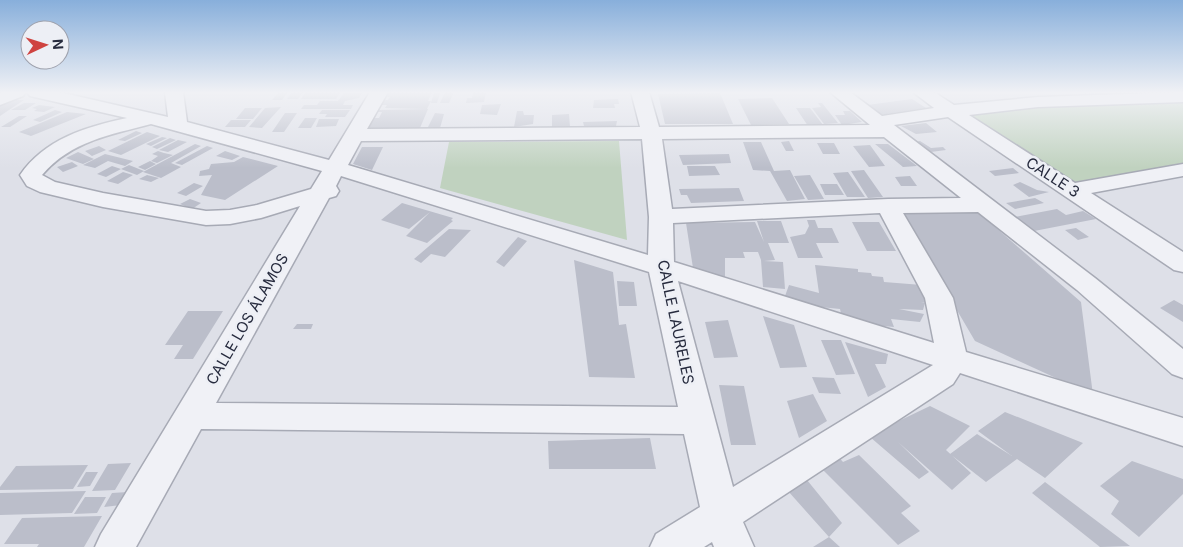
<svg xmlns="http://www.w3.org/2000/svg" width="1183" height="547" font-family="Inter,sans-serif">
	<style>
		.green { fill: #c0d2bf }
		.building { fill: #bbbeca }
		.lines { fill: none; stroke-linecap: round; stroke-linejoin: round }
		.minor-casing { stroke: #a7aab5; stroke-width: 3 }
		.minor { fill: #f0f1f6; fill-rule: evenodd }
		.labels { text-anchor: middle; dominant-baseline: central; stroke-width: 5; stroke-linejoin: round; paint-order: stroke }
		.street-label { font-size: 15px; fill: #272b3e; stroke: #edeff5 }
	</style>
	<rect width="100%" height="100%" fill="#dee0e8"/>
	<path class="green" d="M1183 101V165L1075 184 969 114 1046 105Z
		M619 141 627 240 440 188 449 142Z"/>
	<path class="building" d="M279 92H288L282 100H272Z
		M292 92H303L298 99H287Z
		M316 92H338L340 93 336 99H301L305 93Z
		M390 92H432L428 101H431L427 109 385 108 387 105H381L383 100H388L390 97H387Z
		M445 92H454L449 103H440Z
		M473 92H486L484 102 466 103 467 98H472Z
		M344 93H362L359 98 345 101 343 105H353L351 109H301L304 105H317L320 101H338Z
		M434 93H440L437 103H431Z
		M720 93 733 124H665L658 94Z
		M772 98 789 124 751 125 738 99Z
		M618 99 619 104H614L615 108H593L594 100Z
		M912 99 926 108 873 116 860 106Z
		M11 100H24L0 116V106Z
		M24 103H36L25 110H11Z
		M818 103H822L838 123 824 124 812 108 821 107Z
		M501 104 497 115 480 114 482 105Z
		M39 105 55 107 44 112 34 111 37 109 32 108Z
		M281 107 262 128 249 127 265 108Z
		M245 108H262L253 119H236Z
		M796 108H810L823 125 808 126Z
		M428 109 420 128H369L374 118H379L382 112H377L378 110Z
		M55 110 62 112 40 122 33 120Z
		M322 110H350L345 117H325L327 114H319Z
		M517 111H523L524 115H534L533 124 514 127Z
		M843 111H850L862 122 842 125 835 115H845Z
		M67 112 86 114 31 136 19 132Z
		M285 113H297L284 132H272Z
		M435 113 444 114 440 128 427 129Z
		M569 114 570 127H552V115Z
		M19 116H27L10 127H1Z
		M305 118H317L311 128H298Z
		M319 119H339L336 126 316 127Z
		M231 120H251L245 127H225Z
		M617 121 616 126H584L583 122Z
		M926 123 937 132 916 134 901 126Z
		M136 131 142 133 125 141 118 140Z
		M147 132 160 136 121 155 108 151Z
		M162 137 167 138 151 146 146 144Z
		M170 138 176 140 157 149 152 147Z
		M178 140 187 142 168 152 159 150Z
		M789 141 794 151H786L781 142Z
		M920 141 931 148 943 147 946 150 923 153 909 143Z
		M743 142H761L774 171 790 170 805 199 787 201 770 171 753 170Z
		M817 143H834L840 154H823Z
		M195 144 201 146 171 163 181 167 161 178 143 172Z
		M875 144H888L917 166 903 167Z
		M870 145 885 166 869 167 853 146Z
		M99 146 106 150 92 156 85 151Z
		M207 146 213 148 182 165 175 163Z
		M362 147H383L372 170 353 164Z
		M158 151 164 153 173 155 157 163 151 161 158 156 152 154Z
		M225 151 240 156 232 160 216 156Z
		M78 152 94 159 83 164 66 158Z
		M105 154 133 161 125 166 108 161 95 168 83 165Z
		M729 154 731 163 683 165 679 155Z
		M243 157 278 166 225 200 201 195 212 175 199 176 200 171 209 169 211 164 234 162Z
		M150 161 156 164 145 170 138 167Z
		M72 162 78 166 63 172 57 167Z
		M129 165 144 171 137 175 121 169Z
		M112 166 121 169 106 177 97 174Z
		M687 166H715L720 175 689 176Z
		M1013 168 1019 173 995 176 989 171Z
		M864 170 883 197 868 198 851 171Z
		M123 172 133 175 118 184 107 181Z
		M848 172 865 197H847L833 173Z
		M147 175 159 178 151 182 139 179Z
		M810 175 824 199 808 200 794 176Z
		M910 176 917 186H901L895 177Z
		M1020 182 1037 190 1049 192 1029 197 1013 185Z
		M194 183 203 186 186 196 177 193Z
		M820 184H837L844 195H825Z
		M739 188 744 201 691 203 687 195H681L679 189Z
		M1035 198 1044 203 1015 209 1006 203Z
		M190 199 201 203 192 209 180 204Z
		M402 203 453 218 451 220 453 221 427 243 406 236 430 212 409 229 381 220Z
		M1057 209 1066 215 1083 211 1096 219 1029 232 1010 218Z
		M978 212 1081 302 1093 395 975 341 900 213Z
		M807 220H815L818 228H832L839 243H816L823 258H798L790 237 805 234 809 226Z
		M757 221H781L789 243H768L775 260 764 261 783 262 785 289 763 287 761 260 758 252H743L745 258H725V277L693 268 686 223 755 222 764 242Z
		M852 222H879L896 251H867Z
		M1076 228 1089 237 1078 240 1065 230Z
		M449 229 471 230 445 257 431 254 421 263 414 259Z
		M518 237 527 241 504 267 496 262Z
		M574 260 613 272 619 325 626 324 635 378 589 377Z
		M815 265 858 269V272L871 273 872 276 883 277 884 282 922 285 928 303 921 302 925 303 923 310 899 309 924 314 920 322 891 319 894 327 843 322 840 309 820 307 785 296 789 285 819 293Z
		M617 281 634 282 637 306H619Z
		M1174 300 1183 305V322L1160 308Z
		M188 311H223L193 359H174L183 345H165Z
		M763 316 794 325 807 367 780 368Z
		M728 320 738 357 714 358 705 322Z
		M297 324H313L311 329H293Z
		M821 340H841L855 374 836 375Z
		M845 342 888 354 886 364H875L886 387 868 397Z
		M812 377 834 378 841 394 819 393Z
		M719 385 744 386 756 445H731Z
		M813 394 827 421 799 438 787 401Z
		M930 406 970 426 946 450 971 473 952 490 898 442 929 472 919 479 870 437 882 429Z
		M1005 412 1083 443 1045 478 1017 459 986 482 950 454 977 434 1012 456 978 431Z
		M650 438 656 469H549L548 441Z
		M836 454 843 462 859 455 911 506 901 513 920 531 898 545 818 465Z
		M1132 461 1183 479V494L1139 537 1111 514 1119 501 1100 486Z
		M131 463 115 490 92 491 108 464Z
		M88 465 73 489 0 490V487L16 466Z
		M86 472H98L90 486 77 487Z
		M807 480 842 523 829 537 788 491Z
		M1045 482 1130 546 1100 547 1032 493Z
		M86 491 72 513 0 515V493Z
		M128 492 121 505 104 507 112 493Z
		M85 497H106L97 513 74 514Z
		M102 516 84 547H37L39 544H4L22 518Z
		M829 537 840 547H813Z"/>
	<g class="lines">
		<defs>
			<path id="minor" d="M3 92H26L23 96 0 105V93Z
				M27 92H59L168 117 165 92H183L187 122 329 160 370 92H388L367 129 640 127 631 92H649L659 127 870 125 830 92H850L882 116 934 108 913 92H934L954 105 1038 97 1183 92V102L1038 107 969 115 1075 183 1183 164V176L1091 193 1183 252V272L1174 270 948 117 894 125 1095 278 1183 349V378L1172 374 1077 290 978 212 903 213 953 298 966 352 1183 418V446L960 373 953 384 743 522 754 547H714L712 542 704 547H650L656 534 700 507 684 434 201 429 136 547H95L101 534 300 206 261 218 230 224 206 225 103 207 40 192 27 186 20 175C45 139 85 127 127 118L30 96ZM151 124 322 171 311 189 257 205 230 210 206 211 103 193 55 182 42 175C71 141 110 135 151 124ZM884 137 961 198 888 199 672 209 662 139ZM642 139 649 217 648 255 348 165 361 141ZM341 176 649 272 678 407 216 403 329 198 336 196 339 191 336 186ZM880 213 925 298 934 343 674 262 673 223ZM678 281 933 365 733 487Z"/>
		</defs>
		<use href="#minor" class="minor-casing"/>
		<use href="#minor" class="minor"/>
	</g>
	<linearGradient id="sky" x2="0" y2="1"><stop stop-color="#88afdb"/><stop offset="0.55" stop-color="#f0f1f5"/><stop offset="1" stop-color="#f0f1f5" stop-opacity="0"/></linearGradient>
	<rect width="1183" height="168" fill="url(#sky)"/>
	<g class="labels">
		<g class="street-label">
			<text transform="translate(1053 177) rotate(33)">CALLE 3</text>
			<text transform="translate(247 319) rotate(-60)">CALLE LOS ÁLAMOS</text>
			<text transform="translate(676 322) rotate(78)">CALLE LAURELES</text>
		</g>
	</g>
	<g transform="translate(45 45) rotate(86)"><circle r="24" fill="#edeff5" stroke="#9ea1ac"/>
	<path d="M0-4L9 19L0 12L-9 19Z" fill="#cf4340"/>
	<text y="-8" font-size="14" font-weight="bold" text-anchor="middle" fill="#272b3e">N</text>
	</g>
</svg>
